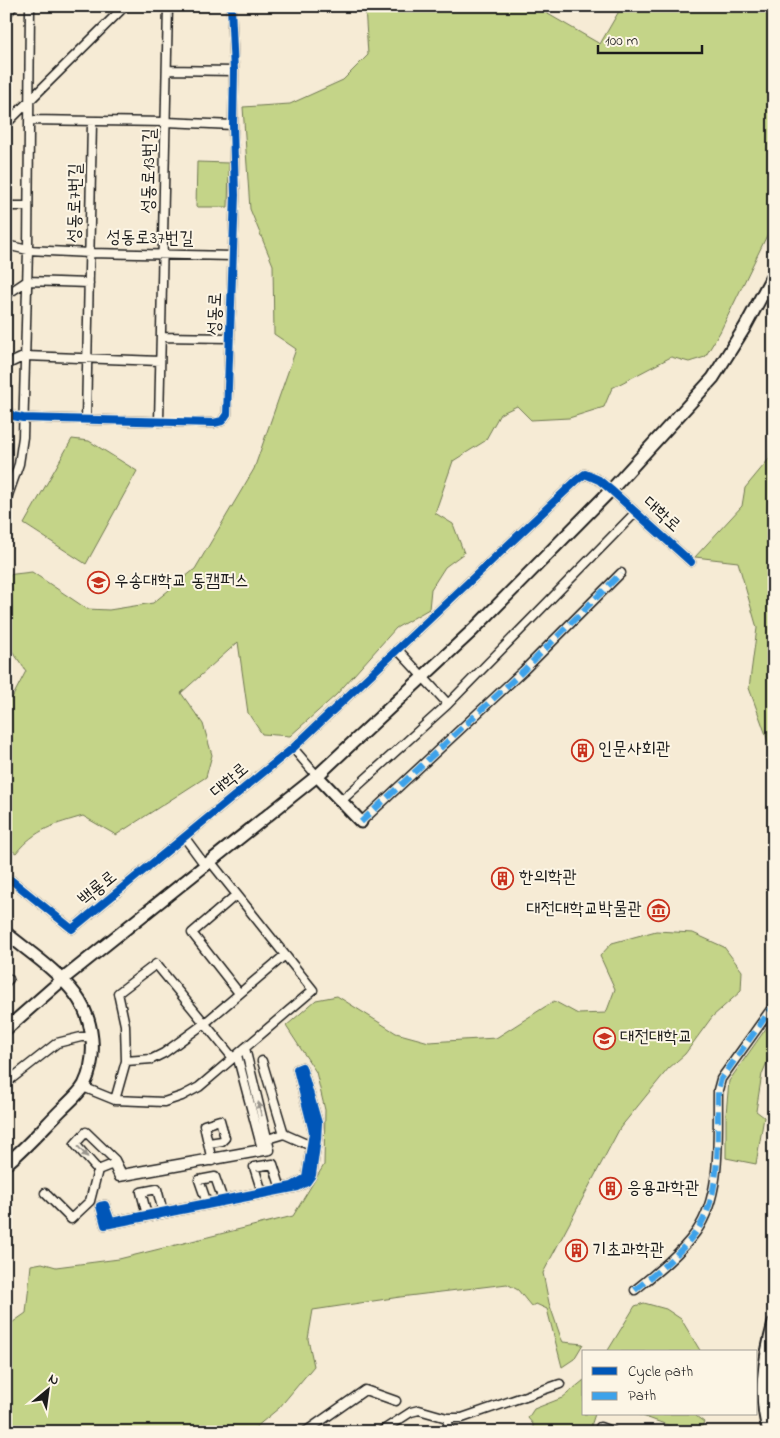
<svg xmlns="http://www.w3.org/2000/svg" width="780" height="1438" font-family="'Indie Flower','Poor Story',sans-serif">
	<style>
		.green { fill: #c4d488; stroke: #707852 }
		.lines { fill: none; stroke-linecap: round; stroke-linejoin: round }
		.street-casing { stroke: #1c1c1c; stroke-width: 11 }
		.secondary-casing { stroke: #1c1c1c; stroke-width: 15 }
		.street { stroke: #fcf5e5; stroke-width: 8 }
		.secondary { stroke: #fcf5e5; stroke-width: 11 }
		.quiet { stroke: #3da2ea; stroke-width: 6; stroke-dasharray: 12 6; stroke-linecap: butt }
		.cycleway-casing { stroke: #fcf5e5; stroke-width: 11 }
		.cycleway { stroke: #0057b8; stroke-width: 8 }
		.oneway { fill: #97938b }
		.labels { text-anchor: middle; dominant-baseline: central; stroke-width: 4; stroke-linejoin: round; paint-order: stroke }
		.street-label { font-size: 18px; fill: #1c1c1c; stroke: #fcf5e5 }
		.poi-label { font-size: 18px; fill: #1c1c1c; stroke: #fcf5e5; text-anchor: start }
	</style>
	<rect width="100%" height="100%" fill="#f6ebd5"/>
	<filter id="ink" filterUnits="userSpaceOnUse"><feTurbulence type="fractalNoise" baseFrequency=".02" numOctaves="2"/><feDisplacementMap in="SourceGraphic" scale="10" xChannelSelector="R" yChannelSelector="G"/><feConvolveMatrix kernelMatrix="1 2 1 2 8 2 1 2 1" color-interpolation-filters="sRGB"/></filter>
	<g filter="url(#ink)">
		<path class="green" d="M365 6H534L600 44 622 6H774V221L720 332 705 357 689 362 671 357 612 388 604 407 569 418 531 420 517 406 500 414 485 441 453 461 435 513 453 524 464 553 445 567 431 589 429 609 396 628 336 695 290 736 262 734 248 713 238 642 181 693 203 724 212 755 206 777 116 835 83 816C56 824 35 829 16 853L6 847V705L13 696 26 671 6 642V575L32 572 87 609 109 610 153 603 195 569 254 469 296 349 274 334 273 265 250 209 243 107 290 104 343 80 368 55Z
			M197 162 229 163 228 207H196Z
			M770 437 774 441V766L766 735 749 688 757 628 738 562 695 557 742 506 745 488 769 459Z
			M72 439 89 441 137 471 86 564 24 524Z
			M656 931 693 933 724 947 742 971 741 991 712 1017 685 1054 668 1069 620 1128 543 1273 549 1303 561 1338 563 1342 583 1344 574 1359 562 1367 547 1309 536 1304 531 1306 518 1290 507 1284 400 1297 313 1310 308 1339 314 1366 279 1408 250 1432H6V1327L26 1313 31 1265 42 1263 56 1267 119 1259 293 1216 324 1165 325 1110 316 1072 286 1026 316 1000 337 996 396 1033 429 1042 496 1038 554 1001 578 1014 606 1013 615 989 600 956 612 943Z
			M774 1017V1046L762 1074 756 1111 764 1117 756 1164 726 1158V1114L729 1081Z
			M644 1303 666 1309 681 1319 701 1352H607L635 1306Z
			M584 1380V1414H595L589 1432H530L533 1429V1424L528 1418 534 1409 562 1398Z
			M637 1414H697L696 1416 704 1422 701 1428 691 1425 684 1431Z"/>
		<g class="lines">
			<defs>
				<path id="street" d="M6 15 13 6
					M167 70 234 71
					M29 120 166 122 233 125
					M6 124 125 6
					M6 203 12 206H28
					M6 245 28 250 90 253 233 256
					M6 295 27 281 89 283
					M161 337 230 338
					M6 365 25 356 160 361
					M6 410 13 416 23 418 214 423 222 421 227 414 235 195 233 125 234 71 231 6
					M86 420 92 122
					M159 422 168 6
					M6 501 19 464 23 437 28 250 30 6
					M398 650 448 704
					M293 748 317 776
					M341 801 448 704 635 513
					M361 822 523 671 621 573
					M185 838 205 865
					M6 880H11L72 929 293 748 577 480 585 474 599 480 611 490 691 562
					M236 895 192 933 239 993
					M6 977 9 979 6 982
					M237 1055 262 1149 122 1174 115 1160 86 1132 75 1144 98 1170 113 1164 119 1177 270 1150 245 1048
					M126 1061 152 1059 164 1053 205 1023 285 955
					M262 1061 284 1134
					M302 1067 318 1123 317 1139 312 1175 307 1182 298 1187 105 1225 100 1206 105 1205 111 1222 292 1186 306 1178 313 1132 297 1069Z
					M6 1083 57 1043 81 1037H92
					M83 1087 115 1100 164 1102 182 1096 199 1087 313 990 210 861
					M115 1100 126 1061 125 1025 118 993 156 964 233 1058
					M264 1140 284 1134 311 1146
					M209 1143 222 1141 225 1138 220 1120 204 1125 212 1161
					M262 1192 254 1167 273 1164 281 1189
					M45 1193 71 1219 90 1201 98 1170
					M207 1203 199 1180 215 1177 223 1200
					M147 1215 141 1192 157 1189 163 1212
					M635 1290C656 1273 680 1254 696 1232 723 1194 717 1134 718 1090L721 1079 774 1005
					M447 1418 450 1432
					M600 1427 614 1432
					M305 1432 365 1390 396 1401
					M380 1432 411 1412 419 1410 447 1418H462L560 1384"/>
				<path id="secondary" d="M317 776 361 822
					M6 933C29 952 57 970 75 994 94 1019 98 1057 84 1085 79 1094 68 1103 61 1110 43 1128 26 1148 6 1164
					M6 1029 63 979 317 776 473 630 611 490 713 378 745 327 774 273
					M769 1432C758 1396 764 1359 774 1323"/>
			</defs>
			<use href="#street" class="street-casing"/>
			<use href="#secondary" class="secondary-casing"/>
			<use href="#street" class="street"/>
			<use href="#secondary" class="secondary"/>
			<path class="quiet" d="M361 822 523 671 621 573
				M635 1290C656 1273 680 1254 696 1232 723 1194 717 1134 718 1090L721 1079 774 1005"/>
			<defs>
				<path id="cycleway" d="M6 410 13 416 23 418 214 423 222 421 227 414 235 195 233 125 234 71 231 6
					M6 880H11L72 929 293 748 577 480 585 474 599 480 611 490 691 562
					M302 1067 318 1123 317 1139 312 1175 307 1182 298 1187 105 1225 100 1206 105 1205 111 1222 292 1186 306 1178 313 1132 297 1069Z"/>
			</defs>
			<use href="#cycleway" class="cycleway-casing"/>
			<use href="#cycleway" class="cycleway"/>
		</g>
		<defs><path id="oneway-solid" d="M-6-.8H1V-3.2L6.5 0L1 3.2V.8H-6Z" transform="scale(1.25)"/></defs>
		<g class="oneway">
			<use href="#oneway-solid" transform="translate(260 1109) rotate(-104)"/>
			<use href="#oneway-solid" transform="translate(83 1152) rotate(48)"/>
		</g>
	</g>
	<defs>
		<symbol id="university-ring" viewBox="-11 -11 22 22"><circle r="9.5" fill="#fcf5e5" stroke="#c8321e" stroke-width="1.5"/><path d="M0-5L7-2L0 1L-7-2ZM-4 1L0 2.5L4 1V4Q0 6-4 4Z" fill="#c8321e"/></symbol>
		<symbol id="building-ring" viewBox="-11 -11 22 22"><circle r="9.5" fill="#fcf5e5" stroke="#c8321e" stroke-width="1.5"/><path d="M-4-6H4V6H1V3H-1V6H-4ZM-2.5-4.3h1.7v1.8h-1.7ZM.8-4.3h1.7v1.8H.8ZM-2.5-1h1.7V.8h-1.7ZM.8-1h1.7V.8H.8Z" fill="#c8321e"/></symbol>
		<symbol id="museum-ring" viewBox="-11 -11 22 22"><circle r="9.5" fill="#fcf5e5" stroke="#c8321e" stroke-width="1.5"/><path d="M0-6L6-3V-2H-6V-3ZM-5-1h2V3h-2ZM-1-1h2V3h-2ZM3-1h2V3H3ZM-6 4H6V6H-6Z" fill="#c8321e"/></symbol>
	</defs>
	<g fill-rule="evenodd">
		<use href="#university-ring" x="86" y="570" width="25" height="25"/>
		<use href="#building-ring" x="570" y="738" width="25" height="25"/>
		<use href="#building-ring" x="490" y="866" width="25" height="25"/>
		<use href="#museum-ring" x="646" y="898" width="25" height="25"/>
		<use href="#university-ring" x="592" y="1026" width="25" height="25"/>
		<use href="#building-ring" x="598" y="1176" width="25" height="25"/>
		<use href="#building-ring" x="564" y="1238" width="25" height="25"/>
	</g>
	<g class="labels">
		<g class="street-label">
			<text transform="translate(150 171) rotate(-89)">성동로13번길</text>
			<text transform="translate(76 203) rotate(-89)">성동로7번길</text>
			<text transform="translate(150 239) rotate(1)">성동로37번길</text>
			<text transform="translate(216 314) rotate(-88)">성동로</text>
			<text transform="translate(661 515) rotate(42)">대학로</text>
			<text transform="translate(230 781) rotate(-40)">대학로</text>
			<text transform="translate(98 889) rotate(-39)">백룡로</text>
		</g>
		<g class="poi-label">
			<text x="114" y="582">우송대학교 동캠퍼스</text>
			<text x="598" y="750">인문사회관</text>
			<text x="519" y="878">한의학관</text>
			<text x="642" y="910" text-anchor="end">대전대학교박물관</text>
			<text x="620" y="1038">대전대학교</text>
			<text x="627" y="1189">응용과학관</text>
			<text x="592" y="1251">기초과학관</text>
		</g>
	</g>
	<rect width="780" height="1438" fill="none" stroke="#fcf5e5" stroke-width="25"/>
	<rect x="12" y="12" width="755" height="1413" fill="none" stroke="#1c1c1c" stroke-width="2" filter="url(#ink)"/>
	<rect x="582" y="1350" width="175" height="65" fill="#fcf5e5" stroke="#a29e95"/>
	<rect x="592" y="1367" width="25" height="8" fill="#0057b8" stroke="#a29e95"/>
	<text x="628" y="1376" font-size="15" fill="#1c1c1c">Cycle path</text>
	<rect x="592" y="1392" width="25" height="8" fill="#3da2ea" stroke="#a29e95"/>
	<text x="628" y="1400" font-size="15" fill="#1c1c1c">Path</text>
	<g transform="translate(48 1390) rotate(29)" stroke="#fcf5e5" stroke-width="4" paint-order="stroke">
	<path d="M0-4L9 19L0 12L-9 19Z" fill="#1c1c1c"/>
	<text y="-8" font-size="14" font-weight="bold" text-anchor="middle" fill="#1c1c1c">N</text>
	</g>
	<path d="M598 45v8h104v-8" fill="none" stroke="#1c1c1c" stroke-width="2.5"/>
	<text x="605" y="45" font-size="15" fill="#1c1c1c" stroke="#fcf5e5" stroke-width="4" paint-order="stroke">100 m</text>
</svg>
